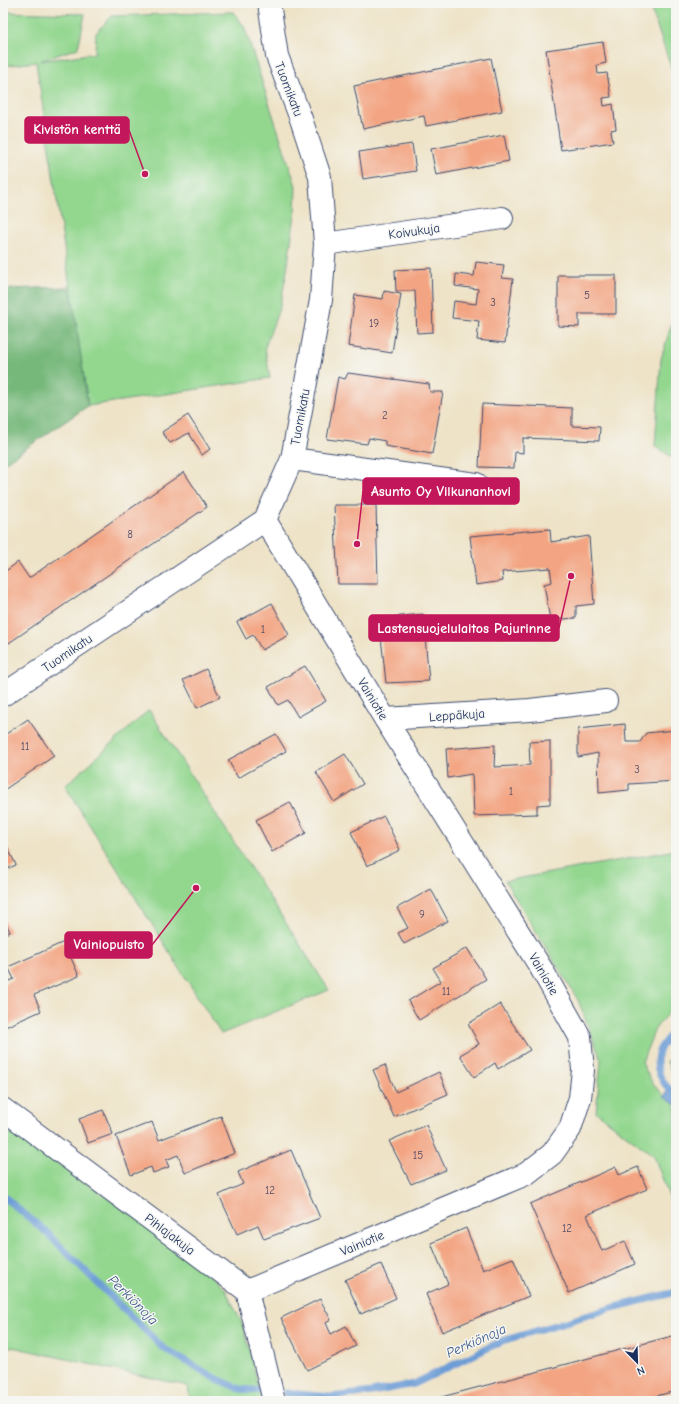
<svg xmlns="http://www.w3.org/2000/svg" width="679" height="1404" font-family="'Comic Neue',sans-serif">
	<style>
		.green { fill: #93d78f; stroke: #578376 }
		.forest { fill: #76b87a; stroke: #48746c }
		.water { fill: #6d9dd6; stroke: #44669a }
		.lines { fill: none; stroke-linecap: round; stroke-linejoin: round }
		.stream { stroke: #6d9dd6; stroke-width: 7 }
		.building { fill: #f3a583 }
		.minor-casing { stroke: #3b4a6e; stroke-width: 24 }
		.minor { stroke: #fff; stroke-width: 22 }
		.labels { text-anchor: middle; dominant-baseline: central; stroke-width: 3; stroke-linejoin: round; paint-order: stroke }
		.number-label { font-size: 11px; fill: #514c67 }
		.street-label { font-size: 13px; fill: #1b2f5e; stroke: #f6f6f2 }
		.water-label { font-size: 14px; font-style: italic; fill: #385688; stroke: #f6f6f2 }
		.leader { fill: none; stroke: #c2185b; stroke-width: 1.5 }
		.callout-dot { fill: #c2185b; stroke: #f6f6f2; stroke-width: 1.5 }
		.callout { fill: #c2185b; stroke: #c2185b; stroke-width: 1.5 }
		.callout-label { font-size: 14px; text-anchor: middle; font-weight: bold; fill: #fff }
	</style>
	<rect width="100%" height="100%" fill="#f6f6f2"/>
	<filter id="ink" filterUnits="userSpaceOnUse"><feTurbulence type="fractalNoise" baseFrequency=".025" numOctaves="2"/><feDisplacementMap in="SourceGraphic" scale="8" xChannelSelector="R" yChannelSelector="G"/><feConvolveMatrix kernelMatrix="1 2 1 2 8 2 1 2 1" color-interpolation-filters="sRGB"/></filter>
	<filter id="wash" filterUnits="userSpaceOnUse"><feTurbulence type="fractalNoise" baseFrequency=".012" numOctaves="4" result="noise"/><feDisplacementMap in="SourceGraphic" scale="16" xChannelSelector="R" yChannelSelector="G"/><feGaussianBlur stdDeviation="0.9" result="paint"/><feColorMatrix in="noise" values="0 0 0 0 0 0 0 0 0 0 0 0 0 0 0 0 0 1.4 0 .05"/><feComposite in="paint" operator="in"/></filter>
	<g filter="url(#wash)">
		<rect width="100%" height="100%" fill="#eee3c7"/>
		<path class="green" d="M649 3H676V82Z
			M3 12 85 14 78 48 40 61 95 53 96 33 112 16 233 12 244 26 296 186 295 215 286 276 280 306 265 347 270 378 88 406 36 62 3 66Z
			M676 309V460L655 446 661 359Z
			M149 710 329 990 221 1034 65 786Z
			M676 850V1003L655 1029 642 1062C649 1081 660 1093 676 1105V1215L654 1156 596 1112 601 1060 578 1000 505 881Z
			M3 1130 26 1141 185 1252 225 1289 243 1325 262 1401H190L188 1386 3 1345Z"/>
		<path class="forest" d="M71 287 88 406 3 464V289Z
			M676 1046V1083L667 1062Z"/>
		<path class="water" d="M668 1090H676V1105L664 1097Z"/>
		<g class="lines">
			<path class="stream" d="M676 1029C671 1035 662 1043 659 1051 653 1067 662 1086 676 1094
				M3 1195 11 1203 45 1231 163 1348 215 1378 240 1389 263 1391
				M286 1393 330 1397 372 1392 414 1384 502 1341 612 1308 676 1292"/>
		</g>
		<g id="blocks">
			<path class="building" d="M603 42 606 63 597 65 598 74 607 73 611 97 603 98 604 106 613 104 616 129 611 130 613 142 561 150 546 50Z
				M491 58 502 111 426 126 424 116 363 129 354 86Z
				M504 135 509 161 436 175 431 149Z
				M412 144 416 171 363 179 359 152Z
				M476 262 504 265 502 278 513 279 505 343 477 340 479 321 452 318 454 301 476 304 478 289 455 286 456 274 474 276Z
				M431 268 433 332 417 333 415 291H396L395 270Z
				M558 275H616V314H579V327L558 326Z
				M384 291 401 294 392 353 348 346 355 295 383 299Z
				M348 373 429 384 430 392H443L432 454 385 446V441L369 438 367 444 327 439 338 377 345 379Z
				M482 404 572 408V426L600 427 599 441 523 438V453L515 452 514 468 479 467Z
				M188 415 210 449 202 455 189 433 170 443 162 432Z
				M184 472 207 507 3 647V573L18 562 29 578Z
				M334 505H376L378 584H338Z
				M550 529 551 542 589 536 594 604 576 606V618L550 620 544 584 552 582 550 568 502 572 503 581 476 585 470 536Z
				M272 603 289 635 262 650 253 635 246 639 237 622Z
				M423 614 429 681 386 683 379 618Z
				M305 666 326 701 298 717 288 700 278 705 268 687Z
				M206 669 220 697 197 708 183 680Z
				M28 719 54 756 4 790 3 736Z
				M625 724 626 742H640L646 733 676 730V781L629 784V790L599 793 598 753 578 757V729Z
				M276 734 286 751 238 778 228 760Z
				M550 741V804L537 805V814L474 816 472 774 448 778 446 749 495 745 494 767 530 765 529 742Z
				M345 754 363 784 334 802 316 772Z
				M290 802 306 833 272 852 256 820Z
				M384 816 400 850 367 866 351 832Z
				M6 844 16 865 3 871V845Z
				M431 889 448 921 404 944 398 933 408 928 397 908Z
				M3 916 10 932 3 935Z
				M64 942 79 976 34 995 41 1011 3 1028V984L14 979 8 967Z
				M467 948 486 979 419 1020 408 1001 441 981 433 968Z
				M500 1004 530 1050 498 1069 495 1063 474 1077 460 1055 479 1044 468 1024Z
				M385 1065 396 1092 439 1072 448 1094 394 1117 373 1070Z
				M103 1110 113 1134 88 1143 79 1119Z
				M221 1116 235 1153 185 1173 178 1155 166 1160 169 1167 153 1173 151 1167 131 1175 116 1136 152 1122 159 1140Z
				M426 1125 446 1170 411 1184 389 1141Z
				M291 1150 320 1218 264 1239 258 1225 237 1234 219 1195 243 1184 238 1172Z
				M616 1167 619 1175 638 1167 647 1189 587 1215 602 1251 625 1241 635 1264 569 1293 530 1204Z
				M466 1228 483 1270 513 1258 529 1296 442 1332 426 1294 448 1284 431 1243Z
				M381 1264 396 1298 361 1314 345 1280Z
				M320 1299 331 1320 326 1323 331 1334 346 1326 356 1346 307 1370 281 1318Z
				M676 1335V1391L636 1401H434V1399Z"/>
		</g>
	</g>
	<g filter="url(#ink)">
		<use href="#blocks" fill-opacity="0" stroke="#3b4a6e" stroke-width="1"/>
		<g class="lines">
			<defs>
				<path id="minor" d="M325 244 502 218
					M292 459 476 484
					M3 695 265 520 292 459 321 300 325 244 320 177 301 119 277 56 269 3
					M385 719 530 710 606 701
					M3 1109 247 1291 274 1401
					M247 1291 526 1174 552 1154 570 1129 580 1098 583 1070 580 1037 541 968 385 719 265 520"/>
			</defs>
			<use href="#minor" class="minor-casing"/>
			<use href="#minor" class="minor"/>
		</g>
	</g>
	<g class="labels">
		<g class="number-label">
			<text x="587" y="295">5</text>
			<text x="493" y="302">3</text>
			<text x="374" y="323">19</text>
			<text x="385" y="415">2</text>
			<text x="130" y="534">8</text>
			<text x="263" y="629">1</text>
			<text x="25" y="746">11</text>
			<text x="637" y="769">3</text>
			<text x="511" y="791">1</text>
			<text x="422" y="914">9</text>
			<text x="446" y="991">11</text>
			<text x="418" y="1155">15</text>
			<text x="270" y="1190">12</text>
			<text x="567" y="1228">12</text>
		</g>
		<g class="street-label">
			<text transform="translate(289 89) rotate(69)">Tuomikatu</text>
			<text transform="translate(414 231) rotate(-8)">Koivukuja</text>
			<text transform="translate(300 417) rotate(-79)">Tuomikatu</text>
			<text transform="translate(67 653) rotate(-34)">Tuomikatu</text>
			<text transform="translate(373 699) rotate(59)">Vainiotie</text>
			<text transform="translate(457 715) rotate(-4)">Leppäkuja</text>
			<text transform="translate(544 974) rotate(60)">Vainiotie</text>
			<text transform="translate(170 1234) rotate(37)">Pihlajakuja</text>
			<text transform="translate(362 1243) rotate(-23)">Vainiotie</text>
		</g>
		<g class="water-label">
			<text transform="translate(133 1300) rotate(45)">Perkiönoja</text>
			<text transform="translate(476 1341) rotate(-24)">Perkiönoja</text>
		</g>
	</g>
	<path class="leader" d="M145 174L129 130M357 544L363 491M571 576L559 628M196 888L152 945"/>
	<g class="callout-dot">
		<circle cx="145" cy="174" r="4"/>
		<circle cx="357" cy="544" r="4"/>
		<circle cx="571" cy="576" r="4"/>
		<circle cx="196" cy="888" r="4"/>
	</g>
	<g class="callout">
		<rect x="25" y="117" width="104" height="26" rx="4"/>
		<rect x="363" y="478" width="156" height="26" rx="4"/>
		<rect x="369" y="615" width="190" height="26" rx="4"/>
		<rect x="65" y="932" width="87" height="26" rx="4"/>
	</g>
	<g class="callout-label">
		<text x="77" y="134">Kivistön kenttä</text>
		<text x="441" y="496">Asunto Oy Vilkunanhovi</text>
		<text x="464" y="633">Lastensuojelulaitos Pajurinne</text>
		<text x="109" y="949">Vainiopuisto</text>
	</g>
	<rect width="679" height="1404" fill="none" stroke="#f6f6f2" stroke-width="16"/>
	<g transform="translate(637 1362) rotate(157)" stroke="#f6f6f2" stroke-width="3" paint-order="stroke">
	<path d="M0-3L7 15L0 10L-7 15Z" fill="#1b2f5e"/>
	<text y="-6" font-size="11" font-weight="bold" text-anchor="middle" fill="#1b2f5e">N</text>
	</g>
</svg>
